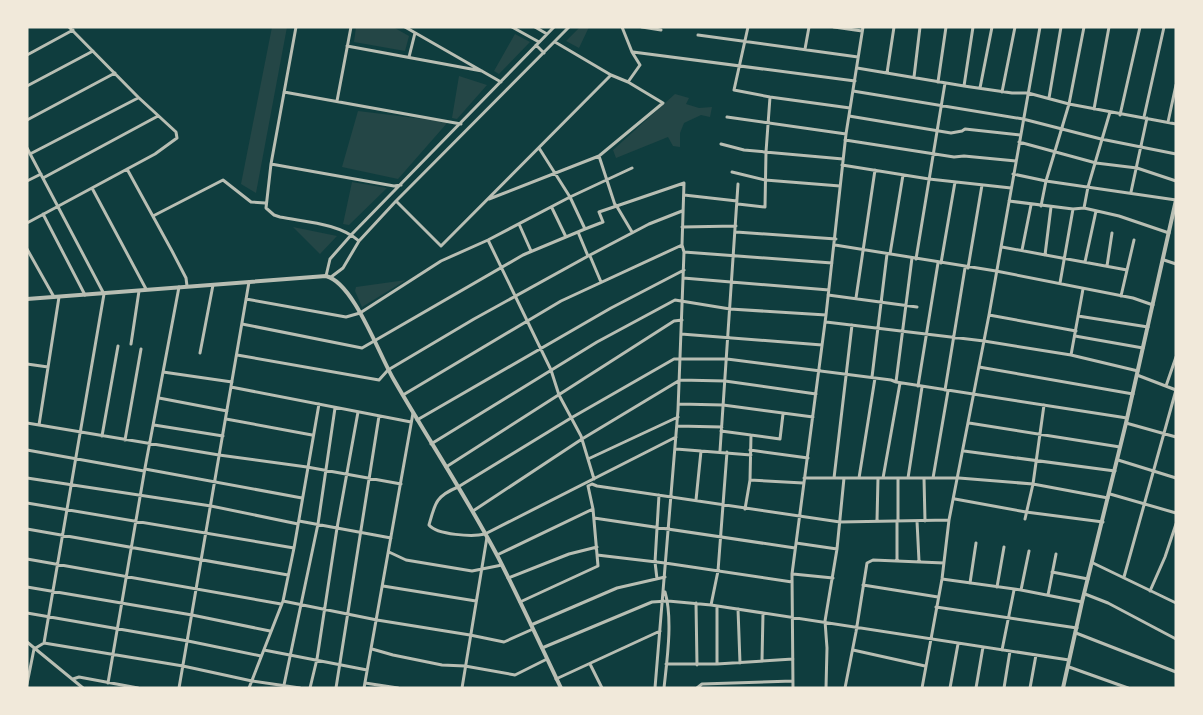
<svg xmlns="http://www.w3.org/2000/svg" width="1203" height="715" font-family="Rubik,sans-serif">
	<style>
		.green { fill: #244646 }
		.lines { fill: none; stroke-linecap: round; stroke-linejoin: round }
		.minor { stroke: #b8beb3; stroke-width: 3 }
		.tertiary { stroke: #b8beb3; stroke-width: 4 }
	</style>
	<rect width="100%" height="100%" fill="#0f3d3e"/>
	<path class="green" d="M272 27H287L256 193 241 184Z
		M356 27H393L409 36 405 51 354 42Z
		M580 27H589L579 48 566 41Z
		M515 34 530 42 499 74 494 71Z
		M459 76 487 85 457 119 452 118Z
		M675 94 689 98 686 104 699 108 712 107 710 117 701 115 684 123 680 133V147L673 146 668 137 616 158 613 150Z
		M358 111 448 122 398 179 342 167Z
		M352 182 387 188 349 225 343 224Z
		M293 227 337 236 320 254Z
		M406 280 362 307 355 291 356 287Z"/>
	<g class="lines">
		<path class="minor" d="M296 27 271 164 266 208 274 215 280 217C305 222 339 223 359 241
			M405 27 501 82
			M512 27 539 42
			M535 27 547 34
			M642 27 661 30
			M748 27 734 90 770 97 850 108
			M834 27 862 31
			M698 35 858 57
			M555 42 611 75 628 82
			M536 45 544 53
			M347 46 482 71
			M805 49 809 27
			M633 52 855 81
			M27 55 73 30
			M409 57 415 33
			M857 68 964 86 1012 93H1028L1069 104 1176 124
			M887 73 894 27
			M914 77 920 27
			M938 82 946 27
			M27 86 93 51
			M964 86 973 27
			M980 88 992 27
			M853 91 1023 119 1101 139 1176 154
			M284 92 461 124
			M1002 92 1015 27
			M1049 98 1061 27
			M337 101 351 27
			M1094 109 1109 27
			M1120 115 1140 27
			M849 116 951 133 962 131 965 129 1020 135
			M727 117 846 134
			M1144 117 1164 27
			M27 120 115 73
			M1168 122 1176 85
			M845 140 954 157 964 156 1016 161
			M1019 142 1096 163 1137 168 1176 181
			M721 144 744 150 843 159
			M27 148 104 294 44 643 34 649 27 684
			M30 154 138 98
			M271 164 394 186 401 185
			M842 165 929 179 1011 188
			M127 169 172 251 186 278 187 286
			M732 172 765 180 840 186
			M1013 174 1046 181 1176 200
			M43 178 158 116
			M27 181 41 174
			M92 188 146 289
			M1131 192 1147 118
			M684 195 737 201
			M489 199 599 156
			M396 201 441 246 611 75
			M1009 201 1073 209 1084 208 1119 216 1169 233
			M738 204 765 207 766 152 770 97
			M615 205 599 156 663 103 628 82 640 65 632 52 622 27
			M616 205 632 232
			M1041 206 1046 181 1069 104 1084 27
			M552 208 566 237
			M1084 208 1088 187 1110 112
			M43 214 85 295
			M153 216 223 180 251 202 265 203
			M27 223 155 154 177 138 176 132 138 97 69 27
			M519 224 531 251
			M682 227 736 226
			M585 229 603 222 599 212 684 183 682 245 684 252 678 410 655 688
			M578 232 588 256
			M736 232 836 239
			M488 240 551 370 559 395 581 436 594 479
			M835 245 996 271 1133 298 1153 305
			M1002 247 1127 270
			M27 249 54 297
			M1022 250 1031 205
			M684 252 832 263
			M890 254 903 175
			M1045 255 1051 207
			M590 256 601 282
			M916 259 945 83
			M1164 260 1176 264
			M1085 262 1096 211
			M941 263 955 182
			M1107 266 1112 233
			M968 268 982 185
			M326 276 330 259 352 234 554 27
			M331 277 343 268 359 241 396 201 569 27
			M683 278 829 290
			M1060 283 1073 209
			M828 295 917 307
			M1121 296 1134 240
			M856 298 875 170
			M246 299 346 317 360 313 441 261 488 240 570 197 632 168
			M989 315 1076 331
			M1078 316 1148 327
			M826 322 984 341 1071 355 1138 371
			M242 324 362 348 523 255 585 229 570 197 539 148
			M681 334 822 345
			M1075 336 1143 348
			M131 344 139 291
			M200 353 213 285
			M237 355 379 380 388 370 474 319 590 255 649 224 682 211
			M1071 355 1083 289
			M27 364 48 367
			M979 367 1133 394
			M163 372 232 382
			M1137 375 1176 390
			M872 377 887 254
			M896 382 912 258
			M918 386 938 263
			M1166 386 1176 357
			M231 387 411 422
			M945 390 965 268
			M403 395 561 301 682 245
			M159 398 227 411
			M679 404 723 405 813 417
			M226 419 312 435
			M417 420 611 308 684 270
			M27 423 219 455 307 467 401 484
			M969 423 1120 447
			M1126 423 1176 437
			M39 425 59 297
			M154 425 223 436
			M677 426 722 427
			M721 431 780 439 783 414
			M102 436 118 346
			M676 437 485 534C473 537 437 535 429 525 435 503 436 496 458 487L571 418 674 359H727L891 380 896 382 1127 418
			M125 440 141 349
			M431 444 597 342 675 300 730 309 826 315
			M676 449 751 455
			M27 450 144 471
			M750 450 808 458
			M720 451 738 184
			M964 451 1115 471
			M588 459 678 417
			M1118 460 1176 478
			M446 467 674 321 682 320
			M145 469 302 498
			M27 478 211 506 298 524
			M804 478H959L1033 484 1108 498
			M834 478 852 325
			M859 478 875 378
			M883 478 900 383
			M908 478 922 387
			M924 478 925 521
			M933 478 948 391
			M750 480 803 483
			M588 486 592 484 597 486 840 522 949 520
			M1110 494 1176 513
			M955 499 1026 512 1103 522
			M696 500 701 451
			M27 503 294 548
			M745 509 750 480 751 435
			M473 511 582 439 680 380 725 381 816 394
			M594 518 795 548
			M1025 519 1033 484 1044 405
			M299 521 391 538
			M877 521 878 478
			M897 521V560
			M898 521V478
			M917 521 919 561
			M27 529 288 575
			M796 543 837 549
			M389 552 406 560 472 571 502 565
			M497 555 593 509
			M597 555 665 563 792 582
			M27 559 281 604
			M1093 563 1176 603
			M1052 572 1088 579
			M793 574 833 578
			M1124 577 1176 390
			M508 578 569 554 597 547
			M657 579 655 562 659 495
			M942 579 1021 590 1082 602
			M970 583 976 543
			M863 585 938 597
			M383 586 476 601
			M27 587 192 615 270 631
			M997 587 1004 547
			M1021 590 1029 551
			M1150 591 1165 557 1176 524
			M1085 594 1108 603 1176 639
			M1048 595 1056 554
			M283 601 377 620 470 635 504 642 533 629
			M520 602 598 566 593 509 588 486
			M696 603 697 665
			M711 605 718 571 727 452
			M717 606V664
			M936 607 1077 628
			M738 609 740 663
			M27 613 188 641 261 656
			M531 625 617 588 665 577
			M1076 633 1176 672
			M27 642 83 688
			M44 643 183 666 252 681 300 688
			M542 648 652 602 668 601 711 605 1069 660
			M372 649 393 655 442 665 465 666 515 675 547 659
			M264 650 367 670
			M853 650 925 666
			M1002 650 1014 590
			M762 660 763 613
			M590 664 602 688
			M666 664H717L793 659
			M1069 667 1128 688
			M73 679 79 677 138 688
			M556 679 660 631
			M108 683 145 468 179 287
			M365 683 398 688
			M284 685 318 524 335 408
			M179 688 249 282
			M249 688 283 601 294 548 319 404
			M310 688 317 659 337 528 358 412
			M336 688 379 416
			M364 688 413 413
			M462 688 487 537
			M664 688C667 660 673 619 665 592
			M697 688 702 684 793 681
			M793 688 792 574 826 315 846 134 863 27
			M826 688 827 648 825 621 837 549 844 478
			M845 688 856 632 867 563 873 560 944 563
			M922 688 942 579 949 520 989 315 1040 27
			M950 688 958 644
			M976 688 983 647
			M1004 688 1010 651
			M1030 688 1036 655"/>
		<path class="tertiary" d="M27 299 326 276C354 283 379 355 394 380 428 439 466 496 498 557 520 600 540 644 561 688
			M1063 688 1082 602 1126 423 1176 200"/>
	</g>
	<rect width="1203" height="715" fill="none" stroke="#f1e9da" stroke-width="57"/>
</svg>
